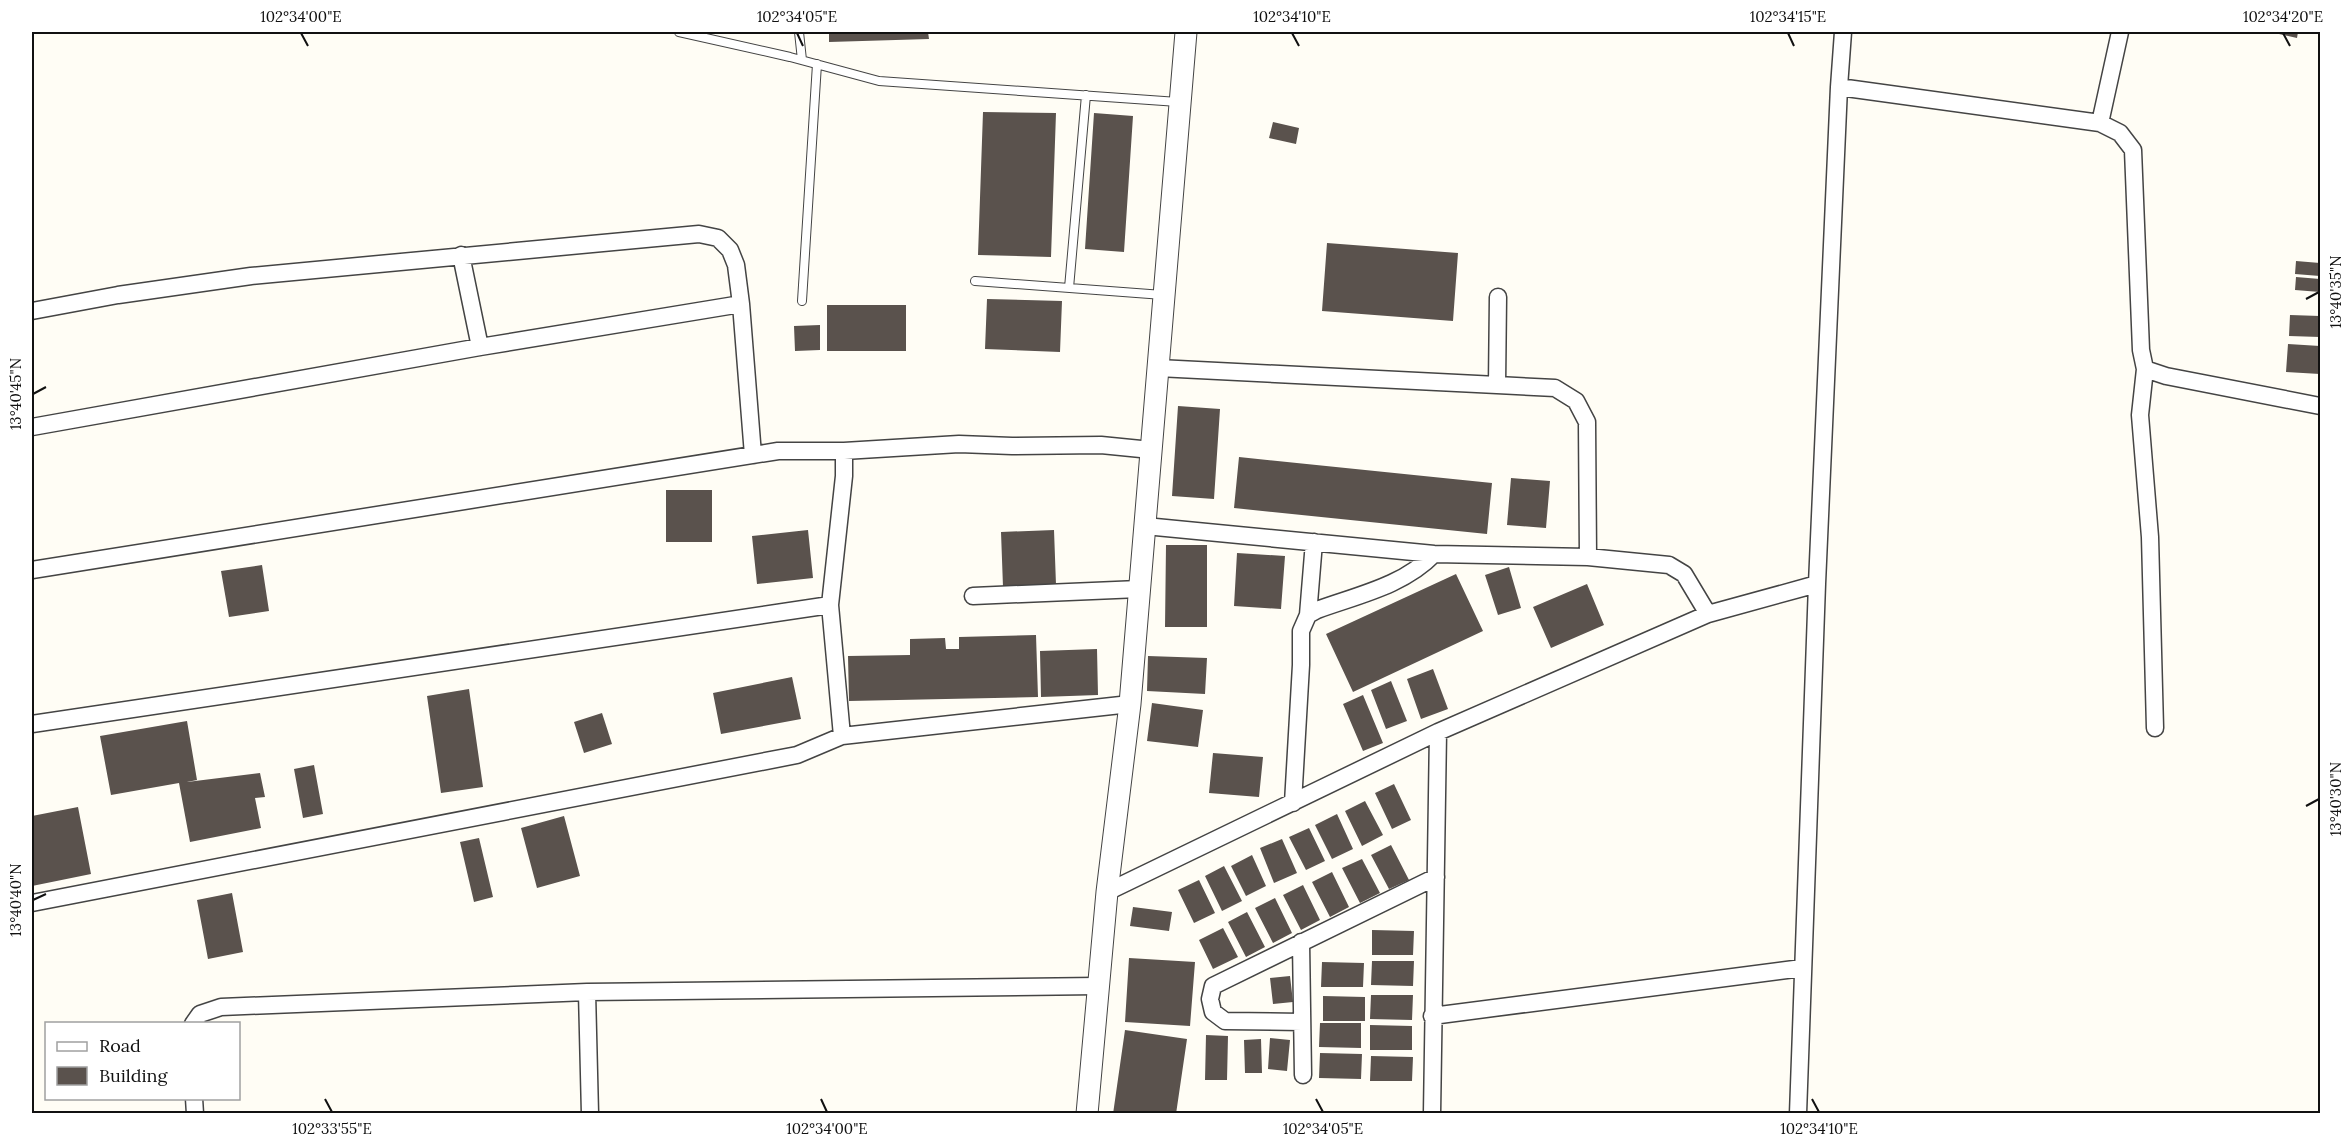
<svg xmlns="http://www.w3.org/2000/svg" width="2352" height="1145" font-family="Lora,serif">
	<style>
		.building { fill: #5a524d }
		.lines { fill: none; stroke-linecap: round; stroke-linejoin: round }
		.service-casing { stroke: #444; stroke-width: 10 }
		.minor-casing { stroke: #444; stroke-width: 19 }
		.tertiary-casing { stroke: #444; stroke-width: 23 }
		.service { stroke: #fff; stroke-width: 8 }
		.minor { stroke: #fff; stroke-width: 16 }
		.tertiary { stroke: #fff; stroke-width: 21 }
		.ticks { fill: none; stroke: #111; stroke-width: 2 }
		.neatline { fill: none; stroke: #111; stroke-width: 2 }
		.ticks-label { font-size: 15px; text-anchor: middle; fill: #111 }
	</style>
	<rect width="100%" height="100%" fill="#fffdf5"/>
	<path class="building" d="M829 32H928L929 39 829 42Z
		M2270 32H2298L2297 38Z
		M983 112 1056 113 1051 257 978 255Z
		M1094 113 1133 116 1124 252 1085 249Z
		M1273 122 1299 128 1296 144 1269 138Z
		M1327 243 1458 253 1453 321 1322 311Z
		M2296 261 2320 263V276L2295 274Z
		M2296 277 2320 279V292L2295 290Z
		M987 299 1062 301 1060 352 985 349Z
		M827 305H906V351H827Z
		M2290 315 2320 316V337L2289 336Z
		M820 325V350L795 351 794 326Z
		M2288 344 2320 346V374L2286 372Z
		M1178 406 1220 409 1214 499 1172 496Z
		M1239 457 1492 483 1487 534 1234 508Z
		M1511 478 1550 481 1546 528 1507 525Z
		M666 490H712V542H666Z
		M808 530 813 578 757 584 752 536Z
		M1054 530 1056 585 1003 587 1001 532Z
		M1166 545H1207V627H1165Z
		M1237 553 1285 556 1281 609 1234 606Z
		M262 565 269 611 229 617 221 571Z
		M1509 567 1521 608 1498 615 1485 575Z
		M1456 574 1483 631 1353 692 1326 634Z
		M1587 584 1604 625 1551 648 1533 607Z
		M1036 635 1038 697 849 701 848 656 910 655V639L945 638 946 649H959V637Z
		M1097 649 1098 695 1041 697 1040 651Z
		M1148 656 1207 658 1205 694 1147 691Z
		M1433 669 1448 709 1421 719 1407 679Z
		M792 677 801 719 721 734 713 693Z
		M1391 681 1407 721 1386 729 1371 690Z
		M469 689 483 787 441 793 427 696Z
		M1363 695 1383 743 1363 751 1343 704Z
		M1152 703 1203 710 1198 747 1147 741Z
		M602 713 612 744 584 753 574 722Z
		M187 721 197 780 187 782 260 773 265 797 255 798 261 828 190 842 179 783 111 795 100 736Z
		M1213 753 1263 757 1259 797 1209 793Z
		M314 765 323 814 303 818 294 769Z
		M1394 784 1411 820 1392 829 1375 793Z
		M1365 801 1383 835 1362 846 1345 811Z
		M78 807 91 874 32 886V816Z
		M1337 814 1353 849 1332 859 1315 825Z
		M564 816 580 876 537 888 521 828Z
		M1309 828 1325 861 1306 870 1289 837Z
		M479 838 493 897 474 902 460 842Z
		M1282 839 1297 873 1274 883 1260 848Z
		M1391 845 1409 880 1389 889 1371 855Z
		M1252 855 1266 886 1246 896 1231 866Z
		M1362 859 1380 893 1360 903 1342 868Z
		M1224 866 1242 901 1222 911 1205 876Z
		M1332 872 1349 907 1330 917 1312 882Z
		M1199 880 1215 913 1194 923 1178 890Z
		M1303 885 1320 920 1301 930 1283 895Z
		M232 893 243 952 208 959 197 900Z
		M1275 898 1292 933 1273 943 1255 908Z
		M1133 907 1172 912 1169 931 1130 926Z
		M1247 912 1265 947 1246 957 1228 922Z
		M1223 928 1238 957 1213 969 1199 940Z
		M1372 930 1414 931 1413 955H1372Z
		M1129 958 1195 962 1190 1026 1125 1022Z
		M1372 961H1414L1413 986 1371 985Z
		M1322 962 1364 963 1363 987H1321Z
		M1290 976 1293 1002 1273 1004 1270 978Z
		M1371 995H1413L1412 1020 1370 1019Z
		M1323 996 1365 997V1021H1323Z
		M1320 1023H1361V1048L1319 1047Z
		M1370 1025 1412 1026V1050H1370Z
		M1125 1030 1187 1039 1176 1114H1113Z
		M1206 1035 1228 1036 1227 1080H1205Z
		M1270 1038 1290 1040 1287 1071 1268 1069Z
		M1261 1039 1262 1073H1245L1244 1040Z
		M1320 1053 1362 1054 1361 1079 1319 1078Z
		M1371 1056 1413 1057 1412 1081H1370Z"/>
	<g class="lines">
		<defs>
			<path id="service" d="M679 32 790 57 879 81 1178 102
				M799 32 802 60
				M975 281 1163 295
				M1069 288 1086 95
				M802 301 817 64"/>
			<path id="minor" d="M1839 87 2100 123 2120 133 2133 150 2141 350 2145 369 2166 376 2320 406
				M2100 123 2120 32
				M461 255 480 347
				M32 311 118 295 251 276 699 234 718 238 730 250 736 265 741 304 753 455
				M1158 368 1497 385 1498 297
				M2145 369 2140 415 2150 537 2155 728
				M1497 385 1555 388 1576 401 1587 422 1588 557
				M32 427 480 347 741 304
				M1145 526 1434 554 1588 557 1669 565 1684 574 1708 614
				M32 570 778 451H844L959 444 1012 446 1101 445 1151 450
				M973 596 1139 589
				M1308 615 1314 542
				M32 724 830 605
				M842 736 830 605 844 476V451
				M1293 803 1301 665V631L1308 615 1317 610C1358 595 1403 586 1434 554
				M1107 892 1438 732 1708 614 1817 584
				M32 903 797 755 842 736 1130 704
				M1301 942 1303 1075
				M587 992 590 1114
				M1432 1016 1802 968
				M1302 1022 1225 1021 1213 1012 1210 999 1213 986 1436 877
				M193 1024 200 1014 221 1007 587 992 1098 986
				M194 1098 195 1114
				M1432 1114 1438 732
				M1798 1114 1817 584 1839 87 1843 32"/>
			<path id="tertiary" d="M1087 1114 1107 892 1130 704 1186 32"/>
		</defs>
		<use href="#service" class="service-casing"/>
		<use href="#minor" class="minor-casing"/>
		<use href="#tertiary" class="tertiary-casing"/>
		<use href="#service" class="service"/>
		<use href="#minor" class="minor"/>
		<use href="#tertiary" class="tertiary"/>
	</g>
	<path class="ticks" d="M301 33 308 46M797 33 803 46M1292 33 1299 46M1788 33 1794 46M2283 33 2290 46M2306 299 2319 292M33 394 46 387M2306 806 2319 799M33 900 46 894M325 1099 332 1112M821 1099 827 1112M1316 1099 1323 1112M1812 1099 1819 1112"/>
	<rect width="2352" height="1145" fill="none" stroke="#ffffff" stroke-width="66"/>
	<rect x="45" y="1022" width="195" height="78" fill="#ffffff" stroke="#a0a0a0" stroke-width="1.5"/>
	<rect x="57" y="1042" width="30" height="9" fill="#ffffff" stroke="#a0a0a0" stroke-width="1.5"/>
	<text x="99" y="1052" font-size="18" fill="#111111">Road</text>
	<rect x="57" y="1067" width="30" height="18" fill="#5a524d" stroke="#a0a0a0" stroke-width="1.5"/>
	<text x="99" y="1082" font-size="18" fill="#111111">Building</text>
	<rect x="33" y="33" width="2286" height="1079" class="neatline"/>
	<g class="ticks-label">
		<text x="301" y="22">102°34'00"E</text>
		<text x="797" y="22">102°34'05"E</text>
		<text x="1292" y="22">102°34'10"E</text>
		<text x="1788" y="22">102°34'15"E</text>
		<text x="2283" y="22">102°34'20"E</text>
		<text transform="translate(2336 292) rotate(-90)" y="5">13°40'35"N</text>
		<text transform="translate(16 394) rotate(-90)" y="5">13°40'45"N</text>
		<text transform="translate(2336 799) rotate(-90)" y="5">13°40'30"N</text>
		<text transform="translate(16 900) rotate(-90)" y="5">13°40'40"N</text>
		<text x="332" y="1134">102°33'55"E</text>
		<text x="827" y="1134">102°34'00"E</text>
		<text x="1323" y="1134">102°34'05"E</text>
		<text x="1819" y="1134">102°34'10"E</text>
	</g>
</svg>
